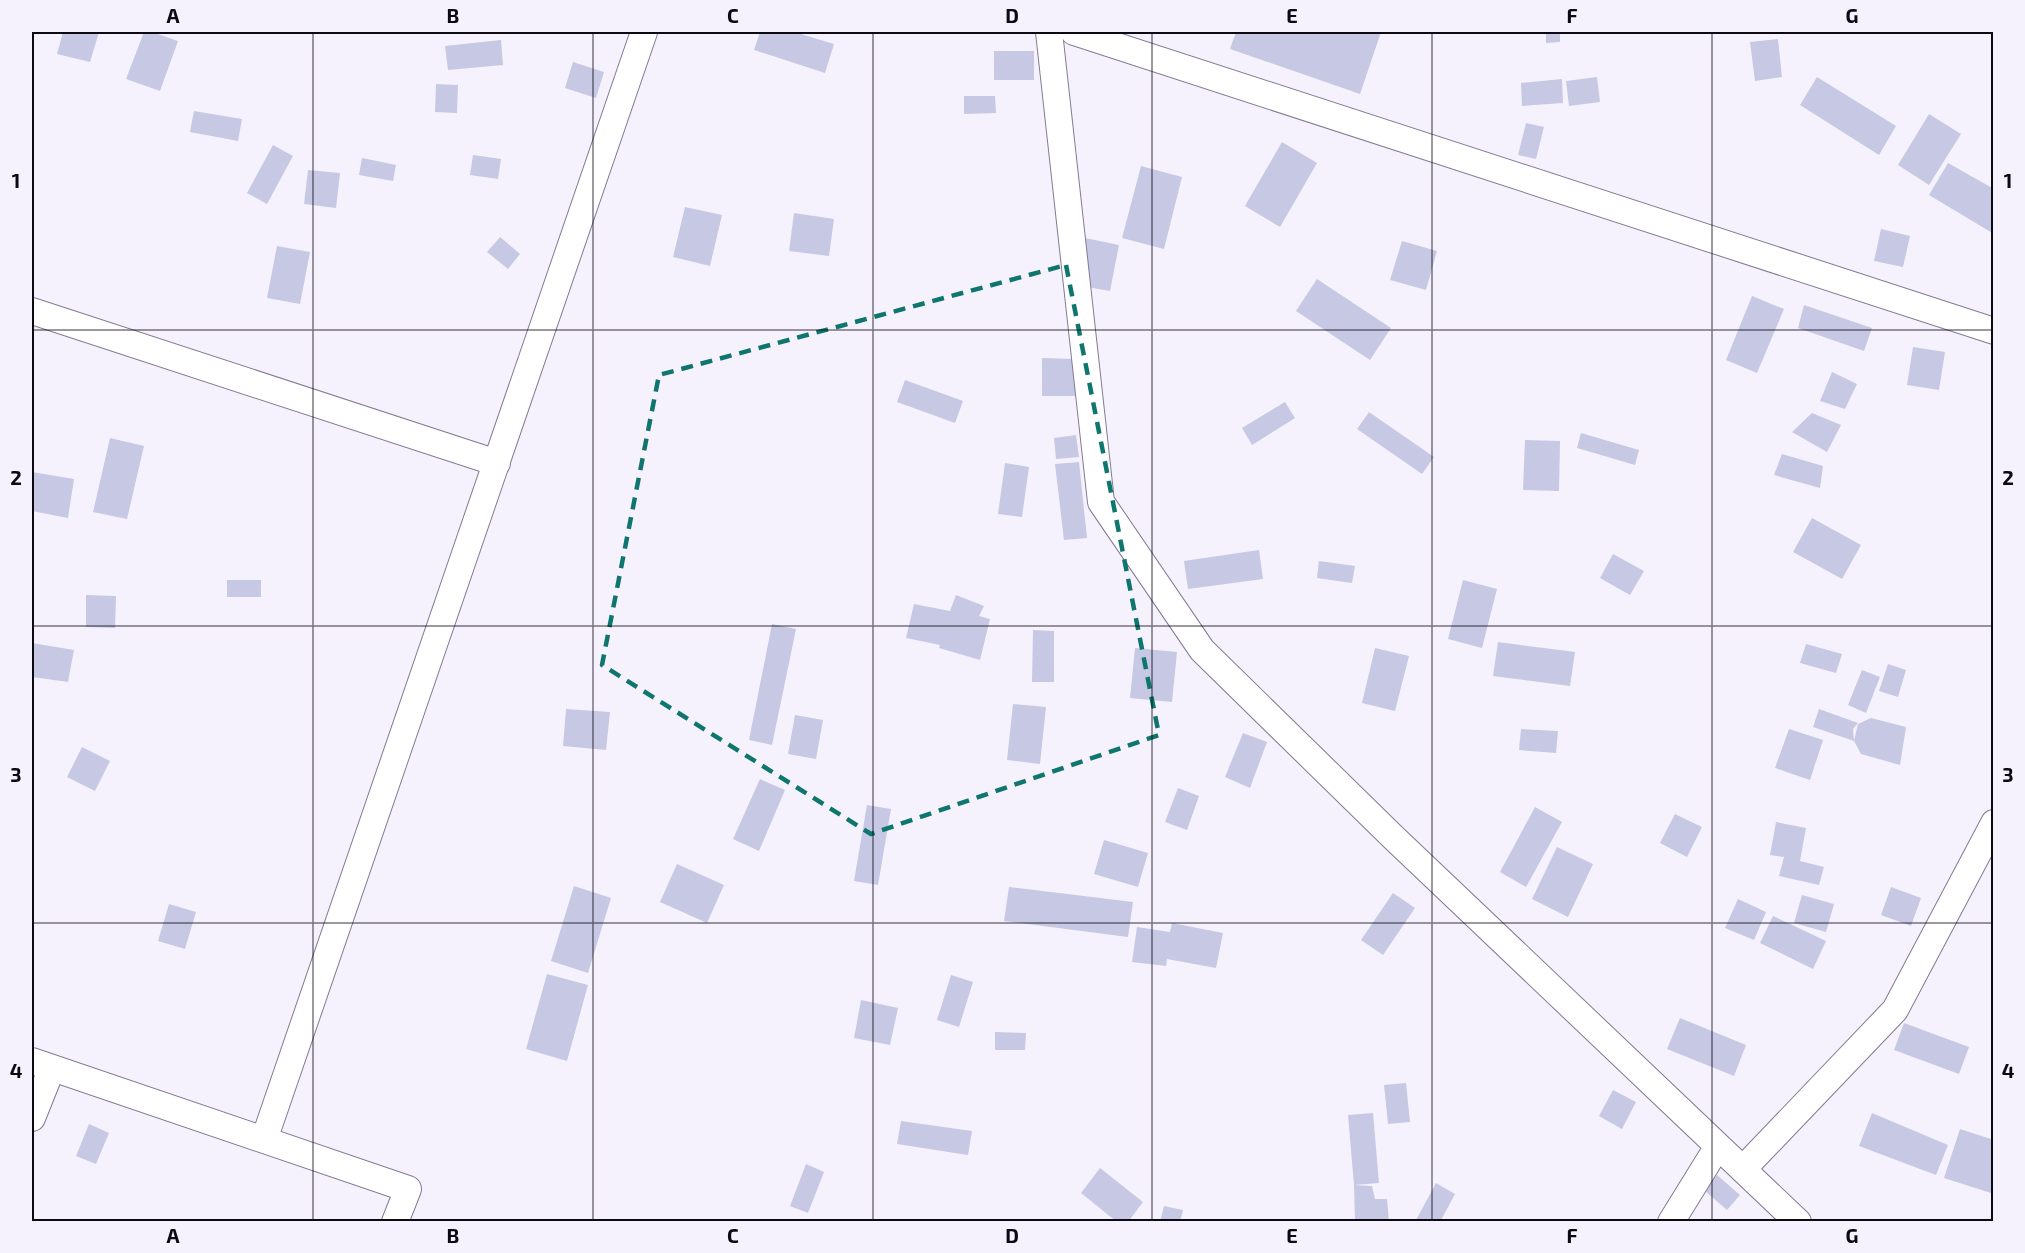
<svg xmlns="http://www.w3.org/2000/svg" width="2025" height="1253" font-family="'Exo 2',sans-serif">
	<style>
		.building { fill: #c6c8e4 }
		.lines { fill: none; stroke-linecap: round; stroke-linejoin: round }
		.minor-casing { stroke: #837a93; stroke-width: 28 }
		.minor { stroke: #fff; stroke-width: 26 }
		.marked { fill: none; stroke: #0f766e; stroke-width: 4.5; stroke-dasharray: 12 8; stroke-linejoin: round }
		.grid { fill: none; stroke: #0d0912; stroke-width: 1.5; stroke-opacity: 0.55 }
		.neatline { fill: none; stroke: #0d0912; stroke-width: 2 }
		.grid-label { font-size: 20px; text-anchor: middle; font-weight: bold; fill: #0d0912 }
	</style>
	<rect width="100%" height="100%" fill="#f6f2fd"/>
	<path class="building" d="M63 32H99L90 62 57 54Z
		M144 32H152L178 41 160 91 126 79Z
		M760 32H794L834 44 825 73 754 50Z
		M1236 32H1381L1360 94 1230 49Z
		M1546 32H1560V42L1546 43Z
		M1778 39 1782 77 1755 81 1750 42Z
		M501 40 503 65 448 70 445 46Z
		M994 51H1034V80H994Z
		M573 62 604 72 596 98 565 88Z
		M1597 77 1600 102 1569 106 1566 81Z
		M1817 77 1896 126 1879 155 1800 105Z
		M1562 79 1563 103 1522 106 1521 83Z
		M436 84 458 85 457 113 435 112Z
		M964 96H995L996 113 964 114Z
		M194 111 242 119 238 141 190 132Z
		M1929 114 1961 134 1929 185 1898 165Z
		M1526 123 1544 127 1536 159 1518 155Z
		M1282 142 1317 163 1280 227 1245 206Z
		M273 145 293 156 267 204 247 193Z
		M473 155 501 159 498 179 470 175Z
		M362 158 396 165 393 181 359 175Z
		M1948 163 1994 189V234L1929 195Z
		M1141 166 1182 177 1164 249 1122 238Z
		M308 170 340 173 336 208 304 204Z
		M685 207 722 215 710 266 673 257Z
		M794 213 834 219 829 256 789 251Z
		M1881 229 1910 236 1903 267 1874 261Z
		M500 237 520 254 508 269 487 252Z
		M1085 238 1119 245 1110 291 1076 285Z
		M1402 241 1437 251 1426 290 1390 280Z
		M277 246 310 252 300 304 267 298Z
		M1317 279 1391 328 1370 360 1296 311Z
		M1752 296 1784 309 1757 373 1726 360Z
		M1804 305 1872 328 1864 351 1798 328Z
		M1913 347 1945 352 1939 390 1907 385Z
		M1042 358 1075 359 1076 396H1042Z
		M1832 372 1857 384 1845 409 1820 401Z
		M905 380 963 401 955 423 897 402Z
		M1285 402 1295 418 1252 445 1242 428Z
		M1369 412 1434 457 1422 474 1357 429Z
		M1812 413 1841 425 1827 452 1792 432Z
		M1581 433 1639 450 1635 465 1577 448Z
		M1076 435 1079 457 1056 459 1054 438Z
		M110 438 144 446 127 519 93 512Z
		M1525 440 1560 441 1559 491 1523 490Z
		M1782 454 1823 466 1820 488 1774 475Z
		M1079 462 1087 538 1064 540 1055 464Z
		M1005 463 1029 467 1022 517 998 514Z
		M32 472 74 479 68 518 32 511Z
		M1812 518 1861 545 1842 579 1793 552Z
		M1259 550 1263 579 1188 589 1184 561Z
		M1613 554 1644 571 1630 595 1600 578Z
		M1319 561 1355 566 1352 583 1317 578Z
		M227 580H261V597H227Z
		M1463 580 1497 589 1482 648 1448 639Z
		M86 595 116 596 115 628 86 627Z
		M956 595 984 606 979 616 990 619 980 660 939 648 940 645 906 638 914 604 950 611Z
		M772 624 796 629 772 745 749 740Z
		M1033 630 1054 631V682H1032Z
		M1498 642 1575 652 1570 686 1493 676Z
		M32 643 74 650 68 682 32 677Z
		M1806 644 1842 654 1836 673 1800 663Z
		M1135 648 1177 652 1172 702 1130 698Z
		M1375 648 1409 656 1395 711 1362 703Z
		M1888 664 1906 670 1898 697 1879 691Z
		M1862 670 1880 677 1866 713 1848 705Z
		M1013 704 1046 707 1040 764 1007 760Z
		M566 709 610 712 606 750 563 746Z
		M1819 709 1858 723 1853 729 1854 741 1813 727Z
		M795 715 823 720 816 759 788 754Z
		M1871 718 1906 727 1900 765 1861 754 1854 741 1858 724Z
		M1521 729 1558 731 1556 753 1519 750Z
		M1789 729 1823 740 1810 780 1775 768Z
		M1243 733 1267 742 1250 788 1225 777Z
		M82 747 110 761 95 791 67 777Z
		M760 779 785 790 759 851 733 839Z
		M1178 788 1199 796 1187 830 1165 822Z
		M867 805 891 809 878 885 854 881Z
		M1535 807 1562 822 1526 887 1500 872Z
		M1675 814 1702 827 1687 857 1660 843Z
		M1776 822 1806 828 1800 861 1824 867 1819 885 1779 876 1784 857 1770 855Z
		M1104 840 1148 853 1138 887 1094 874Z
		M1557 847 1593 864 1568 917 1532 899Z
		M677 864 724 885 707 923 660 902Z
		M574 886 611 898 588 973 551 961Z
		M1009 887 1133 902 1128 937 1004 921Z
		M1891 887 1921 898 1911 926 1881 915Z
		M1393 893 1415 908 1383 955 1361 940Z
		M1802 895 1834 904 1826 932 1794 923Z
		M1738 899 1766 912 1754 940 1725 928Z
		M169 904 196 912 185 949 158 941Z
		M1773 916 1826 941 1813 969 1760 943Z
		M1172 923 1223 933 1216 968 1167 959 1166 966 1132 962 1137 927 1170 932Z
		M547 974 588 985 567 1061 526 1049Z
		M951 975 973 982 959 1027 937 1020Z
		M861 1000 898 1008 890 1045 854 1038Z
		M1680 1018 1746 1045 1734 1076 1667 1049Z
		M1904 1023 1969 1047 1959 1074 1894 1050Z
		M995 1032 1026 1033 1025 1050H995Z
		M1406 1083 1410 1122 1388 1124 1384 1085Z
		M1613 1090 1636 1102 1622 1129 1599 1116Z
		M1373 1113 1379 1183 1354 1185 1348 1115Z
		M1872 1113 1948 1145 1936 1175 1859 1146Z
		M901 1121 972 1131 968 1155 897 1144Z
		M89 1124 109 1133 96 1164 76 1156Z
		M1960 1129 1994 1140V1194L1944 1178Z
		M806 1164 824 1172 808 1213 790 1206Z
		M1100 1168 1143 1202 1128 1222H1117L1081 1193Z
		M1717 1175 1740 1195 1727 1210 1704 1190Z
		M1436 1183 1455 1194 1440 1222H1415Z
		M1354 1185 1372 1186 1375 1199H1387L1389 1222H1355Z
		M1164 1206 1183 1210 1180 1222H1160Z"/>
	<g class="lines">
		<defs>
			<path id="minor" d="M1049 32 1101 502 1202 650 1393 837 1798 1222
				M1074 32 1994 331
				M32 311 497 463
				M32 1061 408 1189 395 1222
				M32 1118 52 1068
				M264 1140 644 32
				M1743 1169 1895 1010 1994 823
				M1671 1222 1718 1146"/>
		</defs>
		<use href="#minor" class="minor-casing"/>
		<use href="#minor" class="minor"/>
	</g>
	<path class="marked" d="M1066 265 1159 735 871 834 602 665 659 375Z"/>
	<path class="grid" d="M313 32V1222M593 32V1222M873 32V1222M1152 32V1222M1432 32V1222M1712 32V1222M32 330H1994M32 626H1994M32 923H1994"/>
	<rect width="2025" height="1253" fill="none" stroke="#f6f2fd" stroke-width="66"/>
	<rect x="33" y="33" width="1959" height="1187" class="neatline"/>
	<g class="grid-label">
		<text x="173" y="23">A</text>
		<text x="453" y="23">B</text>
		<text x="733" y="23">C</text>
		<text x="1012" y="23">D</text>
		<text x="1292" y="23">E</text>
		<text x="1572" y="23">F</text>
		<text x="1852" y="23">G</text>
		<text x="16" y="188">1</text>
		<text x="2008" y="188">1</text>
		<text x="16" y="485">2</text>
		<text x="2008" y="485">2</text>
		<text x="16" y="782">3</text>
		<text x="2008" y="782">3</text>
		<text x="16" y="1078">4</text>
		<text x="2008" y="1078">4</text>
		<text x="173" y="1243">A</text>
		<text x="453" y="1243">B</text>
		<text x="733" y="1243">C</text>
		<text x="1012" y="1243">D</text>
		<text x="1292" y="1243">E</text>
		<text x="1572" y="1243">F</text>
		<text x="1852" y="1243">G</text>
	</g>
</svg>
